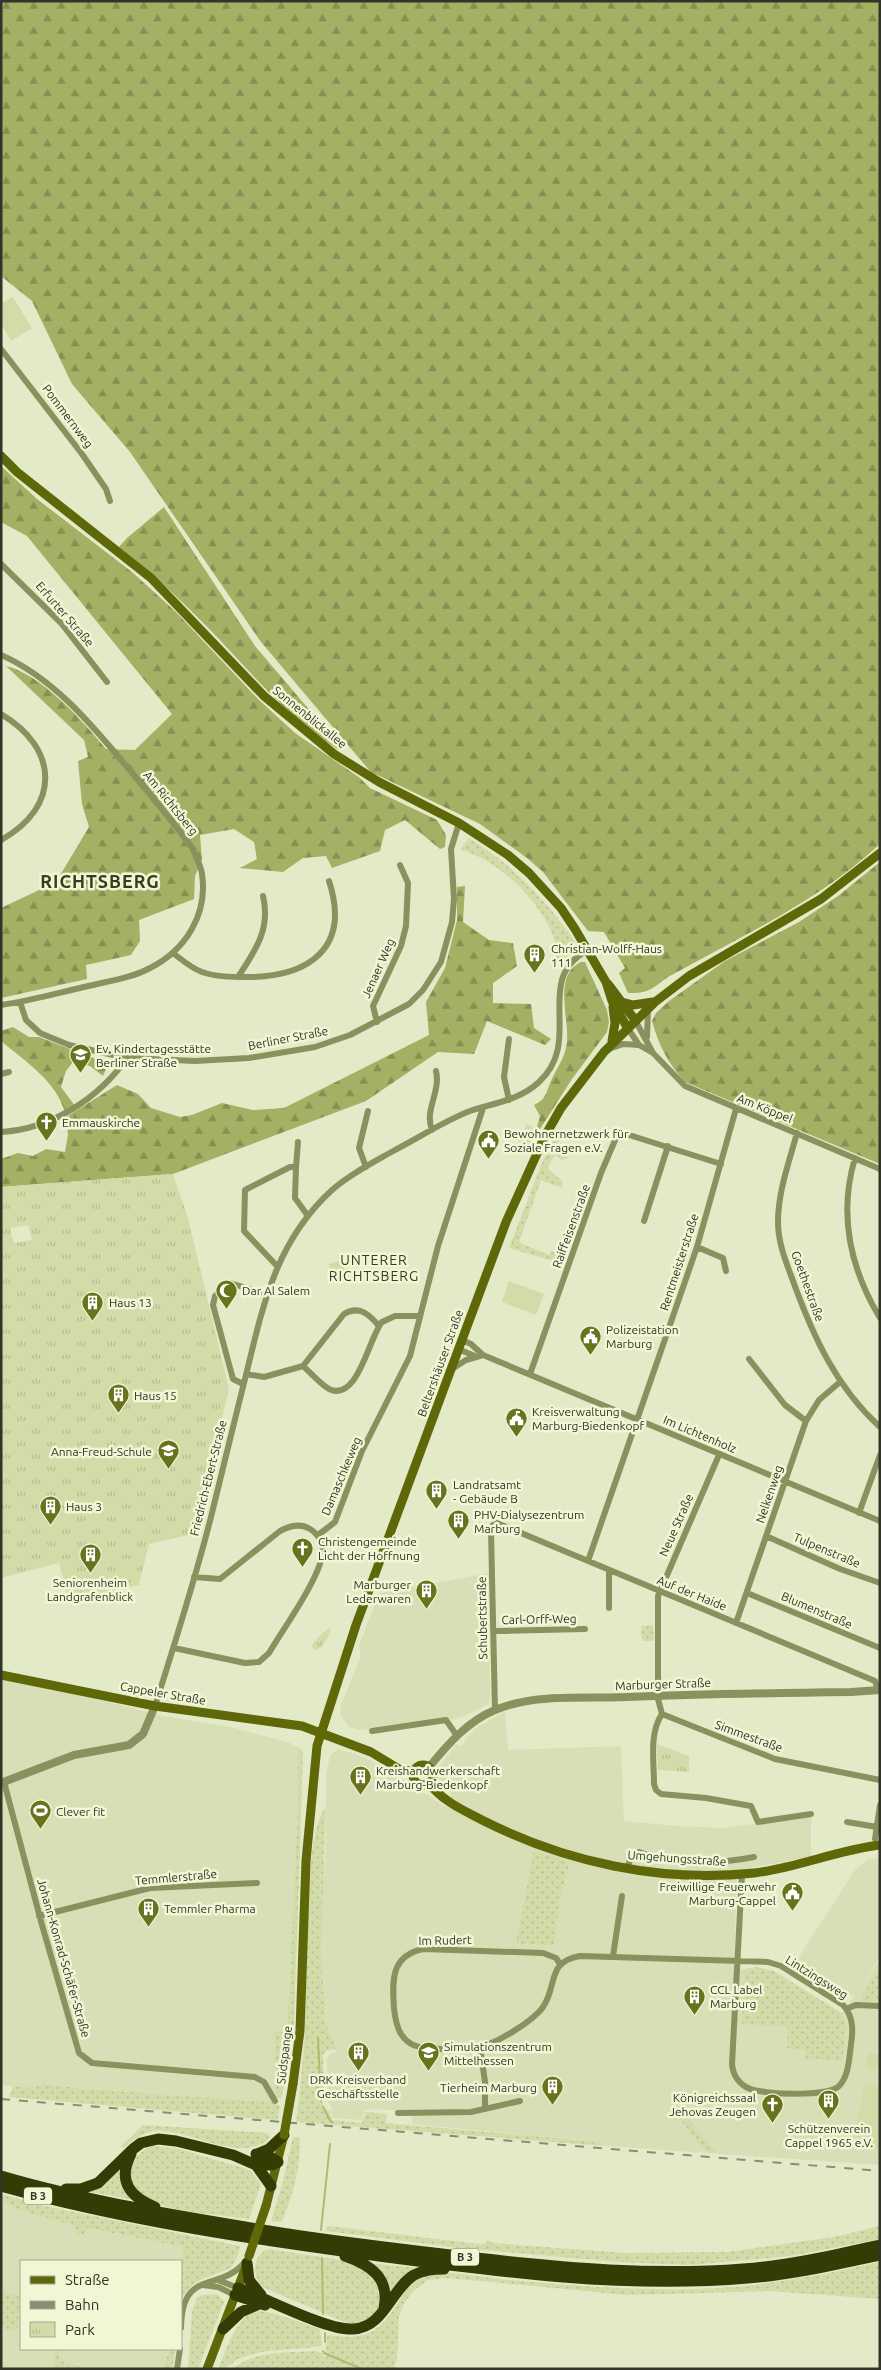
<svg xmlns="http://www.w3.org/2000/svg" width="881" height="2370" font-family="Ubuntu,sans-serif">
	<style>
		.built { fill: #d8dfb6 }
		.grass { fill: url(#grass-dots) }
		.forest { fill: url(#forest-firs) }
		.park { fill: url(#park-tufts); fill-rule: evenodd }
		.pitch { fill: #d3dca8 }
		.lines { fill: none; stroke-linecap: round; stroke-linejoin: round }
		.stream { stroke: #afbb6f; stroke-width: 2 }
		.minor { stroke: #89915e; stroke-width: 6 }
		.tertiary { stroke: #89915e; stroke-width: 8 }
		.secondary { stroke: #5e6808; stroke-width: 9 }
		.trunk { stroke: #353b05; stroke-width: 11 }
		.rail { stroke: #888d76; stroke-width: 2; stroke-dasharray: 9 9; stroke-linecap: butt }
		.secondary-bridge { stroke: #5e6808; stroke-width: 9 }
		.labels { text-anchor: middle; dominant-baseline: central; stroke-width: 5; stroke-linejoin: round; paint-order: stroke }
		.shield { fill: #f1f7d5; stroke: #6b6e5b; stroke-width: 1 }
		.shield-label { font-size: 11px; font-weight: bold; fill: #313427 }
		.street-label { font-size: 12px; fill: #313427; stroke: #f1f7d5 }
		.poi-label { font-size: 12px; fill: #313427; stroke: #f1f7d5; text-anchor: start }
		.neighbourhood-label { font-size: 14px; letter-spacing: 1px; fill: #383c20; stroke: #f1f7d5 }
		.district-label { font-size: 18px; font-weight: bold; letter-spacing: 1px; fill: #383c20; stroke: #f1f7d5 }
	</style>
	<defs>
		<pattern id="grass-dots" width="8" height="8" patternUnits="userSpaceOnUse" patternTransform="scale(1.25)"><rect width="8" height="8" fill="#d3dca8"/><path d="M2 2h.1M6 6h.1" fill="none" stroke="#b6bd91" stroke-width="1.8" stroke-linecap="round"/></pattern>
		<pattern id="forest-firs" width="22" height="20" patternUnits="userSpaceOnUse" patternTransform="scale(1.25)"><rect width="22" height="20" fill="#a4b064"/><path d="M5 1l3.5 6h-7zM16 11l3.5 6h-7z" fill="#869052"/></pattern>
		<pattern id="park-tufts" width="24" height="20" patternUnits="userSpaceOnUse" patternTransform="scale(1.25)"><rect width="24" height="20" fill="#d3dca8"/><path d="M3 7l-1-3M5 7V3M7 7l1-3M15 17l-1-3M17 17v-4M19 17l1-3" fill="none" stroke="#b6bd91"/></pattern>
	</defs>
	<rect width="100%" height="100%" fill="#e3eac8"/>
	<path class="built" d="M489 1573 490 1700 489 1704 461 1718 359 1730 349 1727 340 1714 341 1705 361 1656 359 1646 379 1593Z
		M1 1680 88 1697 163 1716 231 1727 290 1743 298 1748V1807L287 2032H274L275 2096 271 2102 74 2088 44 2083 33 2088 1 2085Z
		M505 1712 508 1750 621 1746 624 1821 677 1826 725 1828 811 1816V1857L737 1870 734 1969H744L742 2025 788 2027 805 2050 804 2059 847 2026 842 2013 854 1996 842 1994 795 1963 855 1870 868 1859 880 1858V1957L864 1981 880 1960V2165L605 2146 599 2142 412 2124 413 2111 365 2109 362 2120 332 2118 331 2106 328 2101 327 2058 330 2054 336 2052 325 2021 320 1923 326 1849V1776L330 1756 337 1749 356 1754 385 1767 447 1808 451 1794 439 1781 440 1766 456 1744 462 1746 468 1736 479 1726Z
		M1 2200 15 2209 87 2228 185 2247 181 2268V2261H21V2349H170L162 2369H1Z"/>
	<path class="grass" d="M469 838C512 864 545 899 574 940 576 951 566 959 559 967 553 957 557 944 552 933 537 898 497 859 460 850Z
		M555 1137 559 1140 557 1146 559 1149 564 1146 568 1150 567 1158 562 1160 555 1155 547 1168 562 1181V1188L541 1180 520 1239V1243L549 1255 551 1251 564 1256 560 1263 509 1248 542 1163Z
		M653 1625 654 1641H642L641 1626Z
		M298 1748 301 1749 303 1754 294 2027 290 2058 281 2099 275 2096 274 2032H287L298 1807Z
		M326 1807 321 1946 325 2021 336 2049 326 2051 323 2055 324 2099 322 2102 325 2109 330 2111 332 2120 362 2123 366 2112 387 2114 386 2123 600 2142 605 2146 296 2122C300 2092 303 2062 305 2031 307 1987 302 1834 326 1807Z
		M534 1851 570 1862 560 1898 554 1945 516 1944Z
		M756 1967 774 1971 842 2013 847 2026 842 2061 804 2059 805 2050 787 2048 788 2027 742 2025 744 1969Z
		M880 1968V2001H858Z
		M44 2083 74 2088 271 2102 280 2106 278 2119 275 2120 9 2097 13 2086 33 2088Z
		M681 2110 716 2152 705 2151 676 2114Z
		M143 2125 268 2133 269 2138C244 2166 186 2127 154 2131 141 2133 133 2140 124 2148L120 2147Z
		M293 2137 300 2138C300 2171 294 2191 282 2222L271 2221 282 2185Z
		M153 2146 179 2149 250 2170 261 2184 249 2219C219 2214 160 2213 138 2193 119 2178 134 2151 153 2146Z
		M123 2163 134 2200 91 2192V2191Z
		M1 2194 45 2206 240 2246 238 2255 231 2268C210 2278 190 2277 181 2302V2268L184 2247 87 2228 84 2234 79 2235 75 2233V2226L15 2209 1 2200Z
		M328 2226 479 2244H485L487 2240 493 2243 626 2253 727 2252 834 2237 880 2226V2239L791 2256 689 2265 618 2262 459 2248 326 2231Z
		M269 2249 341 2260 373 2274C384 2300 383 2327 347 2323L262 2287C252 2276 252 2254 269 2249Z
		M880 2262V2299L769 2291 628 2295 448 2278 428 2280 413 2291 404 2304 399 2316 397 2360 394 2369H233C253 2350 289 2353 314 2351L322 2353 325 2358 327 2335C337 2336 348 2338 358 2336 398 2330 399 2279 424 2275 449 2270 475 2276 500 2279 540 2283 580 2286 621 2288 666 2290 715 2290 761 2284 801 2279 840 2271 880 2262Z
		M368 2263 420 2268 388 2301Z
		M1 2292 21 2296 17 2331 1 2328Z
		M217 2294 224 2302 198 2369H188L192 2311 196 2299 201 2295Z
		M255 2310 276 2314 320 2329 322 2346C294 2351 268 2347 241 2358 232 2361 229 2369 218 2369 227 2348 234 2322 255 2310Z
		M56 2349 59 2350V2359L64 2362 89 2369H53Z
		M170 2349H176L172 2369H162Z"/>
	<path class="forest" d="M1 1H880V844C818 902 741 936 668 977 653 988 648 994 628 993L619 973 625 968 604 932 588 931 543 872 527 858 480 824 371 772 364 764 261 642 130 452 72 384 32 301 1 276Z
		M1 466 37 499 132 572 176 612 258 699 295 733 360 778 370 788 437 820 446 835 445 847 440 849 405 820 385 830 380 851 332 868 326 856 303 858 283 872 240 868 257 859 254 842 234 829 200 835 202 860 195 876 194 899 139 920 140 941 131 955 86 965 87 979 1 998V908L56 882 89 827 82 804 78 761 88 757 84 740 6 666C42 675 83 721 106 749L135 750 172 714 27 536 1 522Z
		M164 507 255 646 341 747 339 750C292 720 256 679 218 638 187 606 155 575 119 547L127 538Z
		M880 862V1164L685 1082C668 1063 659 1046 652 1021L656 1013 669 1001 725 961 799 922 838 896Z
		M465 886 463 922 489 940 513 943 517 966 493 983V1003L531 1004 534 1028 551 1039 545 1045 487 1021 474 1054 438 1052 366 1101 173 1174 1 1187V1159L18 1153 33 1156 46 1149 65 1152 68 1135 66 1117 117 1085 138 1094 151 1108 180 1117 192 1115 222 1103 253 1110 284 1108 429 1035 426 1002 445 968 457 920V887Z
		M581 962H585L607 1010 609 1022 607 1032 572 1079 540 1129 537 1127 540 1116 534 1105C547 1099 546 1092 551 1081 557 1067 566 1057 567 1041 569 1017 553 975 581 962Z
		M13 1027 29 1037H39L108 1064 103 1076 90 1066 73 1062 66 1071 61 1087 75 1106 65 1112C55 1080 26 1062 1 1041V1031Z"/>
	<path class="park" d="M173 1174 188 1218 229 1389 194 1534 149 1544 139 1585 69 1600 59 1563 1 1578V1187ZM28 1225 32 1240 14 1243 10 1228Z
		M342 1260 347 1277 335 1281 329 1264Z
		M331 1628C329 1636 323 1649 314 1651L312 1645C317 1638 323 1631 331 1628Z
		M657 1744 689 1756V1772L658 1770Z"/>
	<path class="pitch" d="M13 297 32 328 11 341 1 324V303Z
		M527 1124 537 1130 528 1146 518 1141Z
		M509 1281 544 1294 536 1315 502 1302Z
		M868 2053 880 2055V2070L866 2068Z
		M864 2083 880 2086V2149L854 2145Z"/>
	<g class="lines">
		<path class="stream" d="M318 2038 321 2101
			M323 2107 331 2122
			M321 2230 330 2144
			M322 2258 323 2314
			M325 2342V2333
			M323 2351 324 2353 362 2369"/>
		<path class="minor" d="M1 349 82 454 106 489 110 501
			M1 564 61 623 107 682
			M1 655C56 679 96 730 133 774 154 799 174 823 193 849 196 857 201 866 202 874 208 914 186 950 150 968 130 979 103 982 80 988 54 994 28 1001 1 1005
			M1 714C59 748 61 807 1 840
			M173 953C182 960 191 968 202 972 216 977 232 977 247 977 309 977 351 948 329 881
			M238 977C255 951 271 929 263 896
			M20 1002 26 1020 40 1033 69 1045 127 1058 195 1061 249 1058 315 1047 350 1035 409 1004 423 990 441 962 452 922 454 899 451 849 459 823
			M635 1020 653 1053
			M377 1022 373 1006 401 946 406 926 408 883 400 865
			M627 1027 639 1045 653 1053 685 1086 880 1169
			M647 1037 648 1010
			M609 1049 623 1044 639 1045
			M1 1074 9 1072
			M509 1100 504 1077 509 1039
			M432 1130C424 1110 441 1092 436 1071
			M1 1132C52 1129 99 1098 127 1058
			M797 1133C789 1162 778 1192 778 1222 778 1243 786 1262 793 1281 813 1336 836 1387 880 1427
			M855 1158C838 1215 850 1268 880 1318
			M296 1167 298 1142
			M366 1167 359 1148 368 1111
			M644 1221 668 1146
			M697 1247 723 1258 726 1271
			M277 1266 244 1231 245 1190 290 1167H296L295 1198 308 1216
			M462 1340 471 1344 483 1355 880 1521
			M458 1349 475 1356
			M749 1359 785 1405 806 1421
			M303 1366C311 1373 320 1384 329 1389 358 1403 369 1337 382 1322L395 1316H420
			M452 1369 466 1360 483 1355
			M246 1374 264 1377 303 1366 344 1314C359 1305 369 1314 379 1326
			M530 1374 601 1173 616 1138 626 1134 721 1164
			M243 1384 233 1379 213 1305 215 1296 230 1283 266 1294
			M719 1455 658 1596V1699L662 1714 775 1759 880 1780
			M859 1513 880 1455
			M318 1535 335 1522 362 1451 410 1356 438 1246 483 1108
			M766 1536 840 1569 880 1583
			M588 1561 697 1247 736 1109
			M609 1571V1608
			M747 1593 880 1648
			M736 1623 806 1421 819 1400 840 1382
			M494 1631 585 1629
			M174 1648 245 1663 259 1662 269 1653C283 1629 321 1577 323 1551 323 1542 319 1536 313 1531 303 1523 291 1525 280 1531L220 1579 194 1577
			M155 1706C175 1643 195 1580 211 1517 223 1469 234 1422 246 1375 263 1305 276 1241 332 1190 350 1174 374 1162 395 1150 420 1137 444 1121 470 1111 494 1103 520 1100 539 1082 585 1040 531 980 588 950
			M495 1710 491 1531 493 1525 497 1523 875 1681 878 1690
			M662 1714C649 1733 654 1761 654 1784L656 1790 661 1794 706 1798 751 1806 758 1822 811 1814
			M372 1731 446 1720 457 1736
			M4 1782 42 1925 79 2053 92 2063 255 2077 264 2082 275 2101
			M847 1822 877 1827
			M875 1839 880 1805
			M627 1868 631 1858 639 1852C673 1866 719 1864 754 1857
			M39 1916 150 1888 257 1883
			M613 1956 622 1896
			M560 1964 556 1958 543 1953 424 1949C391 1955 392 1980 394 2008 396 2029 402 2046 426 2048 443 2049 462 2051 479 2047 496 2044 533 2021 543 2007 558 1985 546 1962 580 1956L768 1962 781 1966 843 2005C854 2017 853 2031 851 2045 849 2058 849 2076 839 2086 829 2097 762 2095 748 2088 738 2083 733 2075 732 2064L742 1874
			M846 2009 856 2005 880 2006
			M480 2047 485 2082V2109
			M398 2113 471 2112 520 2101
			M218 2280 238 2288
			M203 2285 218 2287 235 2295
			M181 2328C182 2267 219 2294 246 2261
			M177 2369 180 2349"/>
		<path class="tertiary" d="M430 1766C448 1744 468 1721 495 1710 536 1693 584 1699 627 1697 701 1694 776 1693 851 1692L880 1690
			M1 1783 74 1755 129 1745 143 1734 155 1706"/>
		<path class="secondary" d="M1 456 17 472 151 578 264 696 334 754 379 782 459 823 508 855 529 873 561 908 575 929 606 982 612 1001 627 1027
			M608 984 635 1020
			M622 1002 633 1005 653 1002
			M612 1041 615 1023 613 1007
			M1 1675 155 1706 302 1726 371 1752 399 1769 413 1772
			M413 1775a10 10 0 1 1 20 0a10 10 0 1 1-20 0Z
			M429 1783C442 1801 463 1810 482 1820 565 1862 660 1883 754 1873 797 1868 837 1850 880 1845
			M293 2084 300 2031 306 1861 317 1746 356 1625 450 1372 506 1222 545 1136 561 1108 604 1052 655 1002 689 976 821 899 880 853
			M266 2206 284 2135
			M207 2369 247 2264"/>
		<path class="trunk" d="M131 2154C117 2181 130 2197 155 2207
			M257 2154 269 2149 284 2135
			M256 2165 271 2186
			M1 2176C97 2204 196 2219 294 2235 355 2244 415 2251 476 2258 565 2268 654 2276 743 2269 789 2266 835 2255 880 2245
			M1 2186C117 2218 237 2237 356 2253 486 2270 617 2289 748 2278 792 2275 836 2264 880 2255
			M66 2189H81L98 2183 133 2149 141 2143 158 2139 176 2141 233 2155 256 2165H272L278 2162 269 2156 256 2154
			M345 2256C371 2265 390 2278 384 2308
			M247 2263 249 2280 261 2295
			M238 2288C265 2298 328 2331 353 2329 384 2328 391 2289 414 2275 423 2270 434 2269 444 2269
			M235 2295 265 2305
			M223 2329 241 2312 259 2304"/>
		<path class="rail" d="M1 2099 880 2171"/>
		<path class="secondary-bridge" d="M284 2135 293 2084
			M249 2256 266 2206"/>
	</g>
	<defs>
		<symbol id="building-pin" viewBox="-11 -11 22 30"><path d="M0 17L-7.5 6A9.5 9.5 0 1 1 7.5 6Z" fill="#69731d" stroke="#f1f7d5"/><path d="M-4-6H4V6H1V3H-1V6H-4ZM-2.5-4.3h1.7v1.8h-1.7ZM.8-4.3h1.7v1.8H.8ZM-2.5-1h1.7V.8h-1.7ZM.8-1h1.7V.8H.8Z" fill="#fff"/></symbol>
		<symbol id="school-pin" viewBox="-11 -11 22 30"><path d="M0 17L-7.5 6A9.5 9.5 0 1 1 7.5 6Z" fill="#69731d" stroke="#f1f7d5"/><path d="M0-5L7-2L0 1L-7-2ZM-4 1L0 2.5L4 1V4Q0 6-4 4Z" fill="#fff"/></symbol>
		<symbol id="church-pin" viewBox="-11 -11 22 30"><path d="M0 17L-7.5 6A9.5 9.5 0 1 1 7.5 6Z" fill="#69731d" stroke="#f1f7d5"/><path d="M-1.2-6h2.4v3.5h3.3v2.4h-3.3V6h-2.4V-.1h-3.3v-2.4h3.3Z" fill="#fff"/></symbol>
		<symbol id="civic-pin" viewBox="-11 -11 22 30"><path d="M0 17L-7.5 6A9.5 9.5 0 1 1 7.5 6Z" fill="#69731d" stroke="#f1f7d5"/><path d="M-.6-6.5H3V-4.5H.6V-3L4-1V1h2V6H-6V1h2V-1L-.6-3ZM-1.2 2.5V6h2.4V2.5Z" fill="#fff"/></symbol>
		<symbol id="mosque-pin" viewBox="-11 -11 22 30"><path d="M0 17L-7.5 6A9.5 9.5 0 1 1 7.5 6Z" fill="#69731d" stroke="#f1f7d5"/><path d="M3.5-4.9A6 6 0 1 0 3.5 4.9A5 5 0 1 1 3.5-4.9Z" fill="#fff"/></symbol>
		<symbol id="stadium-pin" viewBox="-11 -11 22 30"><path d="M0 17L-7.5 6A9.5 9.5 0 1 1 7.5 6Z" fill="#69731d" stroke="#f1f7d5"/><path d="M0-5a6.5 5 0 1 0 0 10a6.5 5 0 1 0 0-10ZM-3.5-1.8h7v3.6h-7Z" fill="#fff"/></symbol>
	</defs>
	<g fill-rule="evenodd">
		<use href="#building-pin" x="522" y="942" width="25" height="34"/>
		<use href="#school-pin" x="68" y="1042" width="25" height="34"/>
		<use href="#church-pin" x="34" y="1110" width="25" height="34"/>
		<use href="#civic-pin" x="476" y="1128" width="25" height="34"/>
		<use href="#mosque-pin" x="214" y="1278" width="25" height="34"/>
		<use href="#building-pin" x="80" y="1290" width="25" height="34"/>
		<use href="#civic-pin" x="578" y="1324" width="25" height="34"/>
		<use href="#building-pin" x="106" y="1382" width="25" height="34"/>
		<use href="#civic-pin" x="504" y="1406" width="25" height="34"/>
		<use href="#school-pin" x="156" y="1438" width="25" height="34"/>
		<use href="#building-pin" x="424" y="1478" width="25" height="34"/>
		<use href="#building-pin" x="38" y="1494" width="25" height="34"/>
		<use href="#building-pin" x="446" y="1508" width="25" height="34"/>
		<use href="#church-pin" x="290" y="1536" width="25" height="34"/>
		<use href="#building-pin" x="78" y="1542" width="25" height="34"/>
		<use href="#building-pin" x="414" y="1578" width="25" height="34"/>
		<use href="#building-pin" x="348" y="1764" width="25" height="34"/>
		<use href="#stadium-pin" x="28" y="1798" width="25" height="34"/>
		<use href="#civic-pin" x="780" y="1880" width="25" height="34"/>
		<use href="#building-pin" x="136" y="1896" width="25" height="34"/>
		<use href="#building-pin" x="682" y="1984" width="25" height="34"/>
		<use href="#building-pin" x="346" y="2040" width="25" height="34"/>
		<use href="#school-pin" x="416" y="2040" width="25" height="34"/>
		<use href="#building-pin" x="540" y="2074" width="25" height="34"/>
		<use href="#building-pin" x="816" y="2088" width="25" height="34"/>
		<use href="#church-pin" x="760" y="2092" width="25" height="34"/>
	</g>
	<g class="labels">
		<g class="shield">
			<rect x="24" y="2187.5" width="28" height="17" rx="4"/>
			<rect x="451" y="2248.5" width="28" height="17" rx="4"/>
		</g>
		<g class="shield-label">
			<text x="38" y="2196">B 3</text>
			<text x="465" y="2257">B 3</text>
		</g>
		<g class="street-label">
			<text transform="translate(68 416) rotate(53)">Pommernweg</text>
			<text transform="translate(65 614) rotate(49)">Erfurter Straße</text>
			<text transform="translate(310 717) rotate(39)">Sonnenblickallee</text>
			<text transform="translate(171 803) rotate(51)">Am Richtsberg</text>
			<text transform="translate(378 968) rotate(-66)">Jenaer Weg</text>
			<text transform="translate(288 1038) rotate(-11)">Berliner Straße</text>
			<text transform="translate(765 1108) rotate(22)">Am Köppel</text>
			<text transform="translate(571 1226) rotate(-70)">Raiffeisenstraße</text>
			<text transform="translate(679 1262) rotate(-72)">Rentmeisterstraße</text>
			<text transform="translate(808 1286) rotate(70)">Goethestraße</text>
			<text transform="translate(440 1363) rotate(-70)">Beltershäuser Straße</text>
			<text transform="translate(700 1434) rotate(23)">Im Lichtenholz</text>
			<text transform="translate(341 1476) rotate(-67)">Damaschkeweg</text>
			<text transform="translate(208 1478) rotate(-76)">Friedrich-Ebert-Straße</text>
			<text transform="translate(769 1494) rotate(-71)">Nelkenweg</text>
			<text transform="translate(676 1525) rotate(-66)">Neue Straße</text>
			<text transform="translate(827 1550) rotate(23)">Tulpenstraße</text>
			<text transform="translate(692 1593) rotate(22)">Auf der Haide</text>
			<text transform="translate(817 1610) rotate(23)">Blumenstraße</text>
			<text transform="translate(482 1618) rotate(-91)">Schubertstraße</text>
			<text transform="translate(539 1619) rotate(-1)">Carl-Orff-Weg</text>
			<text transform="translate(663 1684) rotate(-2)">Marburger Straße</text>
			<text transform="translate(163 1693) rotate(10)">Cappeler Straße</text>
			<text transform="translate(749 1736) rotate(20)">Simmestraße</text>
			<text transform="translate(677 1858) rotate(4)">Umgehungsstraße</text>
			<text transform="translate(176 1877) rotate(-5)">Temmlerstraße</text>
			<text transform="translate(445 1940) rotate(-1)">Im Rudert</text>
			<text transform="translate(64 1958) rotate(74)">Johann-Konrad-Schäfer-Straße</text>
			<text transform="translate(817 1977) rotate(32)">Lintzingsweg</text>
			<text transform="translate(284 2055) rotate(-83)">Südspange</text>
		</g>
		<g class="poi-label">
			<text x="551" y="948">Christian-Wolff-Haus<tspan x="551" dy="14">111</tspan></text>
			<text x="96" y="1048">Ev. Kindertagesstätte<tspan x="96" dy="14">Berliner Straße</tspan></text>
			<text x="62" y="1122">Emmauskirche</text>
			<text x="504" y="1133">Bewohnernetzwerk für<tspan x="504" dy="14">Soziale Fragen e.V.</tspan></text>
			<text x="242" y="1290">Dar Al Salem</text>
			<text x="109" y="1302">Haus 13</text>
			<text x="606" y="1329">Polizeistation<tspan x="606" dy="14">Marburg</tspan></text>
			<text x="134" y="1395">Haus 15</text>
			<text x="532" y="1411">Kreisverwaltung<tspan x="532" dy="14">Marburg-Biedenkopf</tspan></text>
			<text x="152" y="1451" text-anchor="end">Anna-Freud-Schule</text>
			<text x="453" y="1484">Landratsamt<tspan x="453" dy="14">- Gebäude B</tspan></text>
			<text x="66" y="1506">Haus 3</text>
			<text x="474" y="1514">PHV-Dialysezentrum<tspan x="474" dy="14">Marburg</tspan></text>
			<text x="318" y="1541">Christengemeinde<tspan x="318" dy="14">Licht der Hoffnung</tspan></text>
			<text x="90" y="1582" text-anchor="middle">Seniorenheim<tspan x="90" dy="14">Landgrafenblick</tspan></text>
			<text x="411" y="1584" text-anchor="end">Marburger<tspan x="411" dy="14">Lederwaren</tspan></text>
			<text x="376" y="1770">Kreishandwerkerschaft<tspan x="376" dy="14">Marburg-Biedenkopf</tspan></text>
			<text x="56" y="1811">Clever fit</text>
			<text x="776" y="1886" text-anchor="end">Freiwillige Feuerwehr<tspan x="776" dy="14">Marburg-Cappel</tspan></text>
			<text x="164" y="1908">Temmler Pharma</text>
			<text x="710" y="1989">CCL Label<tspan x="710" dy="14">Marburg</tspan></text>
			<text x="444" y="2046">Simulationszentrum<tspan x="444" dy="14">Mittelhessen</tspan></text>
			<text x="358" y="2079" text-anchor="middle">DRK Kreisverband<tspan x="358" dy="14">Geschäftsstelle</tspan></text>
			<text x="537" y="2087" text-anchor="end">Tierheim Marburg</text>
			<text x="756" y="2097" text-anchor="end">Königreichssaal<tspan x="756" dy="14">Jehovas Zeugen</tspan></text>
			<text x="829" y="2128" text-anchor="middle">Schützenverein<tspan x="829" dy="14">Cappel 1965 e.V.</tspan></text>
		</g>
		<g class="neighbourhood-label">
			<text x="374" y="1260">UNTERER<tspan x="374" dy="16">RICHTSBERG</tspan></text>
		</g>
		<g class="district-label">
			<text x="100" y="881">RICHTSBERG</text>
		</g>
	</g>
	<rect width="881" height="2370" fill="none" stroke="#313427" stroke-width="5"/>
	<rect x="20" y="2260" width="162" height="90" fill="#f1f7d5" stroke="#a4a98f"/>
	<rect x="30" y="2276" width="25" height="8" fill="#5e6808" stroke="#a4a98f"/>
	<text x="65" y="2285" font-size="15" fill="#313427">Straße</text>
	<rect x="30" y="2301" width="25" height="8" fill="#888d76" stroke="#a4a98f"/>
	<text x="65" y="2310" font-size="15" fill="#313427">Bahn</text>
	<rect x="30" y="2322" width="25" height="15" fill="url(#park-tufts)" stroke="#a4a98f"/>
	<text x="65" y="2335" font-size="15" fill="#313427">Park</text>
</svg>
